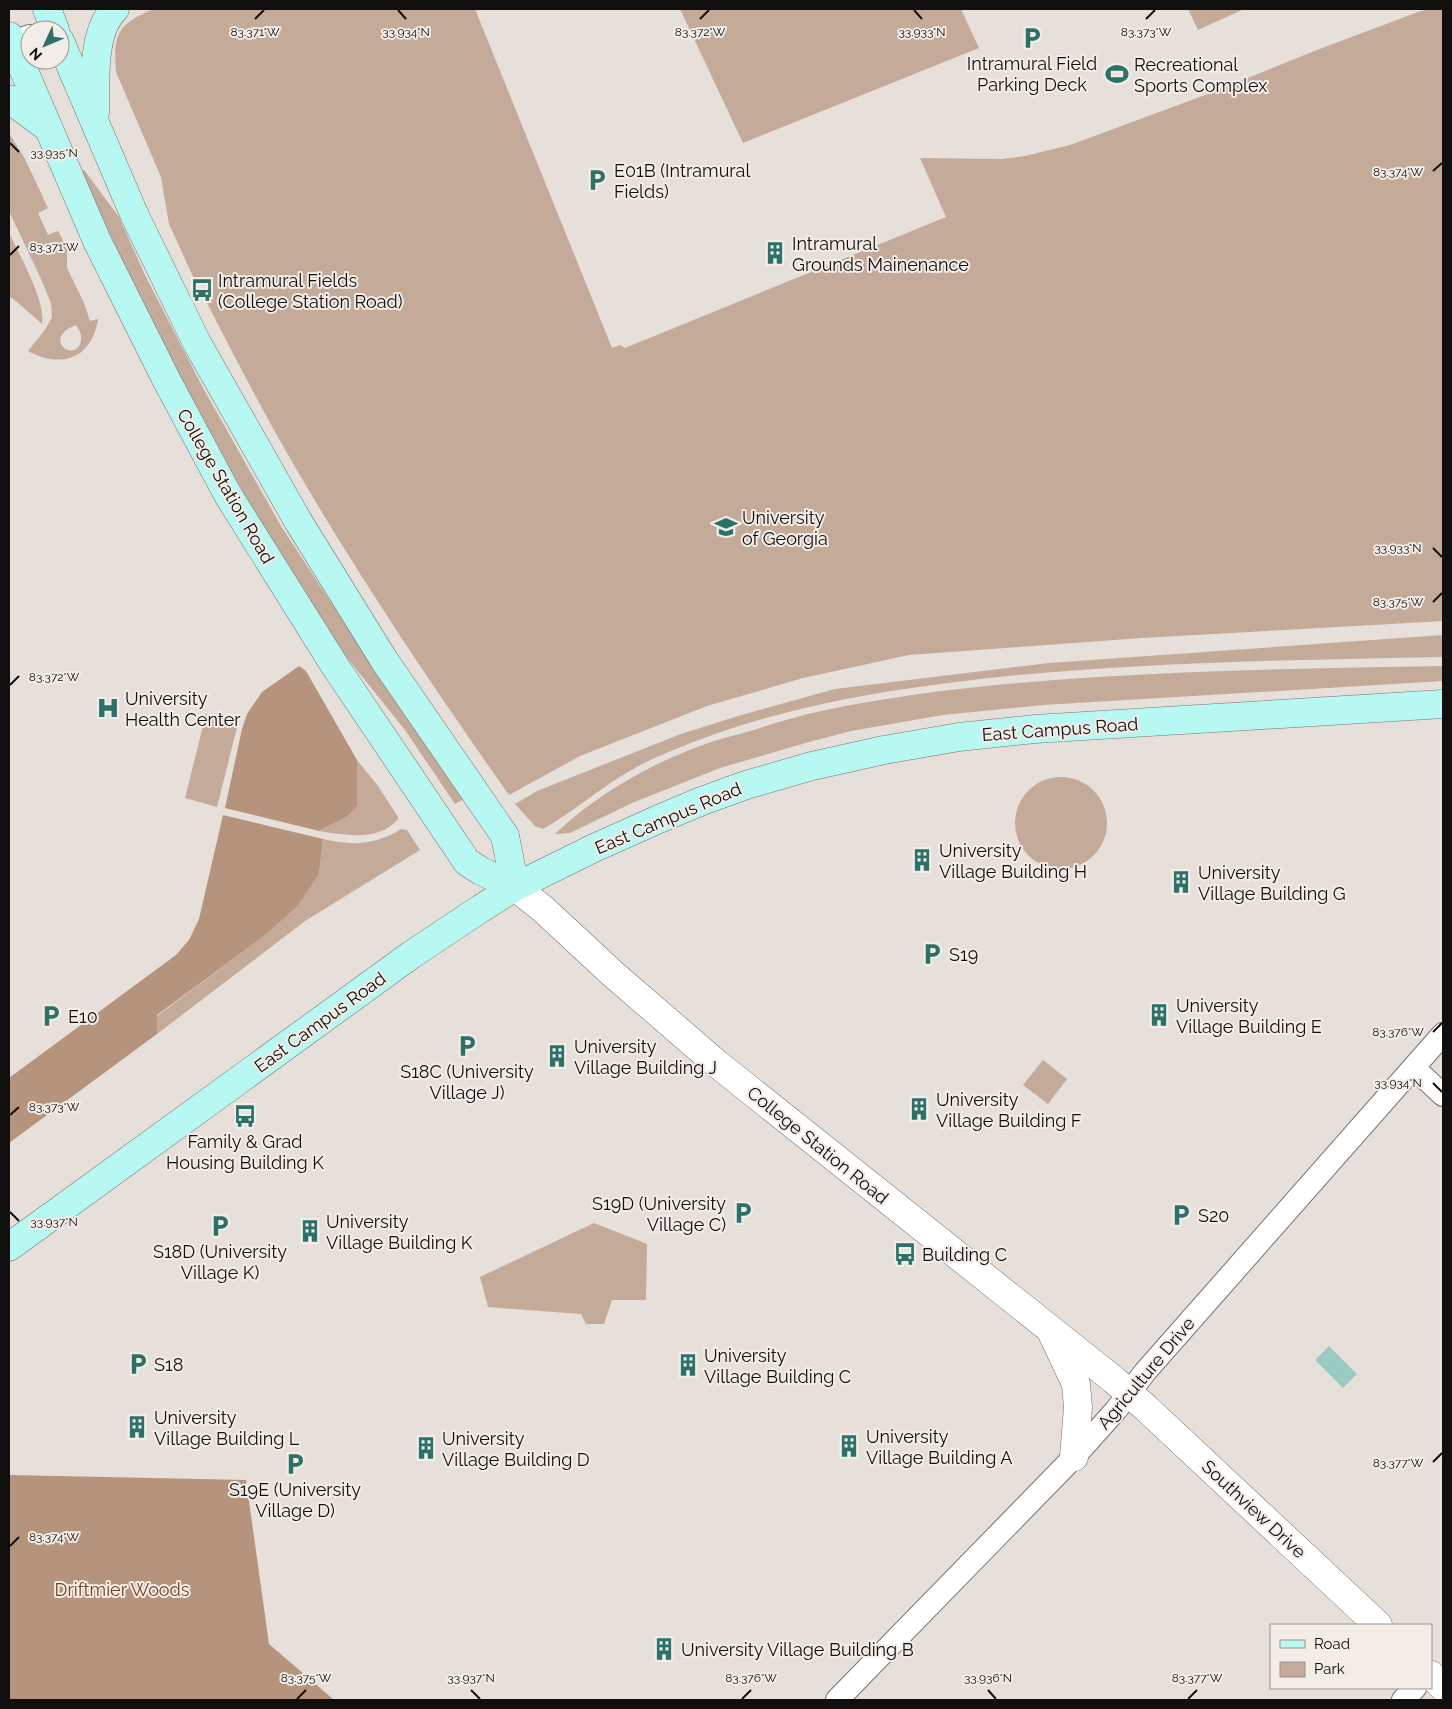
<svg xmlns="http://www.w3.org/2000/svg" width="1452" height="1709" font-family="Raleway,sans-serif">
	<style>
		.green { fill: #c4aa98; fill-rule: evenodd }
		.forest { fill: #b5937c }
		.water { fill: #99cbc3 }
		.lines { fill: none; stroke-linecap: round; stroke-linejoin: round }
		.minor-casing { stroke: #7a736f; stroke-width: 24 }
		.tertiary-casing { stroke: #7a736f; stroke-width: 29 }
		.secondary-casing { stroke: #7a736f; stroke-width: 29 }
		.minor { stroke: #fff; stroke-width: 22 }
		.tertiary { stroke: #fff; stroke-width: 28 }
		.secondary { stroke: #b8f8f2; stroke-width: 28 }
		.ticks { fill: none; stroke: #110f0e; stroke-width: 2 }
		.labels { text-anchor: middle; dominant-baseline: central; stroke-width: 4; stroke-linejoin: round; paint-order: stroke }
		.poi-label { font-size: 18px; fill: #110f0e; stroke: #f3ece7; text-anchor: start }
		.street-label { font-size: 18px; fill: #110f0e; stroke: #f3ece7 }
		.park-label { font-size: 18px; fill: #734320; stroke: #f3ece7 }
		.ticks-label { font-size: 12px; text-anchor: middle; fill: #110f0e; stroke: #f3ece7; stroke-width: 4; stroke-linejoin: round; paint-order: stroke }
	</style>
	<rect width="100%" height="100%" fill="#e6dfda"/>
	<path class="green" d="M154 9H475L612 348 620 345 625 348 946 217 920 158 1001 159 1025 156 1070 145 1208 94 1317 50 1418 12 1429 9H1443V621L1142 638 909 655 803 678 707 706 580 756 509 795C435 690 363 583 298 472 266 417 236 360 207 303L212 299 204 280 196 283 169 224 161 177 116 72C113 33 118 24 154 9Z
		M680 9H961L979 48 743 143Z
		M1188 9H1244L1198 30Z
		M9 133 25 159 48 208 38 213 48 235 58 231 67 248V268L84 303 90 321 98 319C92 359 61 369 28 351L45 330 52 317 51 303 41 279 9 211ZM76 325C80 331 83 336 80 344 72 362 42 338 76 325Z
		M84 170 119 217 145 275 203 388 281 526 364 653 464 799 455 804 405 730 340 649 249 503 180 378 125 267 81 171Z
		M9 233C19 254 46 301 42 324L17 302 9 296Z
		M1443 635V657C1289 660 1134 662 980 679 870 692 769 709 666 753 646 761 627 772 609 784 587 799 566 816 543 829L535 826 515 804 537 791 681 734 738 716 835 689 1049 663Z
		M1443 666V681L1043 705 943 715 851 731 809 742 720 768 632 803 570 833 555 834C599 792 657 760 714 741 726 737 738 735 750 731 773 724 797 716 821 711 907 693 995 684 1082 678 1203 670 1323 668 1443 666Z
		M206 714 232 721 237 727 217 807 185 798Z
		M357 760 378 786 398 817V819C379 842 345 835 319 831L348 816 357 806Z
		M1015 823a46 46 0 1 1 92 0a46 46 0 1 1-92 0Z
		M401 829 407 830 420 850 305 921 157 1034V1016L264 936 297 907 319 874 323 839C352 846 376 845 401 829Z
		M1043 1060 1067 1079 1048 1104 1023 1085Z
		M594 1223 647 1244 646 1300H612L604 1324H586L581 1314 488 1307 480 1277Z"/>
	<path class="forest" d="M299 666 306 671 357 760V806L348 816 319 831 225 808 242 729 247 714 262 692Z
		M223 815 323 839 319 874 297 907 264 936 157 1015V1034L9 1143V1078L176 955 189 940 199 919Z
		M9 1475 246 1480 269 1644 334 1700H9Z"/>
	<path class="water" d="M1329 1346 1357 1374 1343 1388 1315 1360Z"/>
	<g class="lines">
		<defs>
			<path id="minor" d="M9 43 30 36
				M1414 1068 1443 1095
				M837 1700 1074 1457 1116 1410 1145 1372 1443 1034
				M1403 1700 1415 1688"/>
			<path id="tertiary" d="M515 887 543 909 613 974 716 1063 1114 1380 1146 1408 1378 1625
				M1052 1333 1076 1384 1078 1407 1074 1457
				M1431 1675 1443 1687"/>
			<path id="secondary" d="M47 9 55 30
				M9 36 97 241 167 381 228 495 335 666 467 862 481 871 515 887
				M60 41 134 214 197 343 298 521 384 660 505 836 515 887
				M9 99 47 127
				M95 113C96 82 91 32 115 9
				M9 1247 411 955 480 909 515 887 594 848 659 819 702 801 746 785 812 766 884 750 959 737 1035 729 1443 704"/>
		</defs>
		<use href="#minor" class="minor-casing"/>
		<use href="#tertiary" class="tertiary-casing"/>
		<use href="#secondary" class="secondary-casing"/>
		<use href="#minor" class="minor"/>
		<use href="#tertiary" class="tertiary"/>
		<use href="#secondary" class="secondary"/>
	</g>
	<path class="ticks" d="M398 10 406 19M914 10 922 19M255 19 264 10M700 19 709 10M1146 19 1155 10M10 143 19 152M1433 171 1442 163M10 255 19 246M1433 548 1442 557M1433 602 1442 593M10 685 19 676M1433 1032 1442 1023M1433 1083 1442 1092M10 1115 19 1107M10 1212 19 1221M1433 1462 1442 1453M10 1546 19 1537M471 1690 480 1699M988 1690 996 1699M297 1699 306 1690M742 1699 751 1690M1188 1699 1197 1690"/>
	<defs>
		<symbol id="parking-bare" viewBox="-9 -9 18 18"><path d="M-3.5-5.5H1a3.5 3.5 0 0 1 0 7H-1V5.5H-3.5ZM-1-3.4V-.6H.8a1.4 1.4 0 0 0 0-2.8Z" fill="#297169" stroke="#f3ece7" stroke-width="2.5" paint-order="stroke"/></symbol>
		<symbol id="stadium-bare" viewBox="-9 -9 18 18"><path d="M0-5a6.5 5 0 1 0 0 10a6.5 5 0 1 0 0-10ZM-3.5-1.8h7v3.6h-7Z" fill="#297169" stroke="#f3ece7" stroke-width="2.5" paint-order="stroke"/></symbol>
		<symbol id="building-bare" viewBox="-9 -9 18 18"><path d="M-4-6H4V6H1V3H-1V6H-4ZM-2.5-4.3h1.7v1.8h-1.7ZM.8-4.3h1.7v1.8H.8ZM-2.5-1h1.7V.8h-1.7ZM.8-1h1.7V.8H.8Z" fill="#297169" stroke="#f3ece7" stroke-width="2.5" paint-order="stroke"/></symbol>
		<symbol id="bus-bare" viewBox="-9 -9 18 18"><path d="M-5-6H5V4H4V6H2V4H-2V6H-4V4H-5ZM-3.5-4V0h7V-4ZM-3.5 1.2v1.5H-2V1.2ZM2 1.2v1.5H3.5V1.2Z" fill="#297169" stroke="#f3ece7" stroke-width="2.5" paint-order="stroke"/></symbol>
		<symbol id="university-bare" viewBox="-9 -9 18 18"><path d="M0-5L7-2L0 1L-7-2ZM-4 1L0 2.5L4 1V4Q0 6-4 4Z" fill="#297169" stroke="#f3ece7" stroke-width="2.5" paint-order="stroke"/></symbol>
		<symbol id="hospital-bare" viewBox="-9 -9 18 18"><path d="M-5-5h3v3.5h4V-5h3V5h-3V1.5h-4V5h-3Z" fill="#297169" stroke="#f3ece7" stroke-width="2.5" paint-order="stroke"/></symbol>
	</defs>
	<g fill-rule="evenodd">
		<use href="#parking-bare" x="1016" y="22" width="32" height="32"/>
		<use href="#stadium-bare" x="1101" y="58" width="32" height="32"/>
		<use href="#parking-bare" x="581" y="164" width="32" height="32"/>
		<use href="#building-bare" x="759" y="237" width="32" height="32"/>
		<use href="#bus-bare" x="186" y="274" width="32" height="32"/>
		<use href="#university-bare" x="710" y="511" width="32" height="32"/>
		<use href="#hospital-bare" x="92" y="692" width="32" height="32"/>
		<use href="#building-bare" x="906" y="844" width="32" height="32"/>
		<use href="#building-bare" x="1165" y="866" width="32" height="32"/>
		<use href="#parking-bare" x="916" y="938" width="32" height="32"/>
		<use href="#building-bare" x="1143" y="999" width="32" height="32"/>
		<use href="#parking-bare" x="35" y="1000" width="32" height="32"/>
		<use href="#parking-bare" x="451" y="1030" width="32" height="32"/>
		<use href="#building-bare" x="541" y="1040" width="32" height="32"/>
		<use href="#building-bare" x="903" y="1093" width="32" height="32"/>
		<use href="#bus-bare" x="229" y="1100" width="32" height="32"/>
		<use href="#parking-bare" x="727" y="1197" width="32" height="32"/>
		<use href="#parking-bare" x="1165" y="1199" width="32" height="32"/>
		<use href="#parking-bare" x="204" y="1210" width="32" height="32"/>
		<use href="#building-bare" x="294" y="1215" width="32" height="32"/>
		<use href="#bus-bare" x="889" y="1238" width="32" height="32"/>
		<use href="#parking-bare" x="122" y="1348" width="32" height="32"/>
		<use href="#building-bare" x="672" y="1349" width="32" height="32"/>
		<use href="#building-bare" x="121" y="1411" width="32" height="32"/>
		<use href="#building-bare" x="833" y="1430" width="32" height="32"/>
		<use href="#building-bare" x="410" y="1432" width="32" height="32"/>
		<use href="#parking-bare" x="279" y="1448" width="32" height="32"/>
		<use href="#building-bare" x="648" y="1633" width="32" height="32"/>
	</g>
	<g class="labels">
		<g class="poi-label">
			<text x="1032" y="63" text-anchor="middle">Intramural Field<tspan x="1032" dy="21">Parking Deck</tspan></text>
			<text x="1134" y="64">Recreational<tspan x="1134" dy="21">Sports Complex</tspan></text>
			<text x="614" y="170">E01B (Intramural<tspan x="614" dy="21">Fields)</tspan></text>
			<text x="792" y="243">Intramural<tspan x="792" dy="21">Grounds Mainenance</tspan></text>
			<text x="218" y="280">Intramural Fields<tspan x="218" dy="21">(College Station Road)</tspan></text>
			<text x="742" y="517">University<tspan x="742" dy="21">of Georgia</tspan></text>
			<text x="125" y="698">University<tspan x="125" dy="21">Health Center</tspan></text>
			<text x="939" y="850">University<tspan x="939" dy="21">Village Building H</tspan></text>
			<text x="1198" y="872">University<tspan x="1198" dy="21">Village Building G</tspan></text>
			<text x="949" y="954">S19</text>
			<text x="1176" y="1005">University<tspan x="1176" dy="21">Village Building E</tspan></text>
			<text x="68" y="1016">E10</text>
			<text x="574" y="1046">University<tspan x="574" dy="21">Village Building J</tspan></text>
			<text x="467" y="1071" text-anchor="middle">S18C (University<tspan x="467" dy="21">Village J)</tspan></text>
			<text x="936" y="1099">University<tspan x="936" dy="21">Village Building F</tspan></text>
			<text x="245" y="1141" text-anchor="middle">Family &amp; Grad<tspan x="245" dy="21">Housing Building K</tspan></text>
			<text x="726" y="1203" text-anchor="end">S19D (University<tspan x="726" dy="21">Village C)</tspan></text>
			<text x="1198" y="1215">S20</text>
			<text x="326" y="1221">University<tspan x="326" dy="21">Village Building K</tspan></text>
			<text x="220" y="1251" text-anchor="middle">S18D (University<tspan x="220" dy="21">Village K)</tspan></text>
			<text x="922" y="1254">Building C</text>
			<text x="704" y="1355">University<tspan x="704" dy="21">Village Building C</tspan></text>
			<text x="154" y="1364">S18</text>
			<text x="154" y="1417">University<tspan x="154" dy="21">Village Building L</tspan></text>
			<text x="866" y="1436">University<tspan x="866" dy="21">Village Building A</tspan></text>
			<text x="442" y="1438">University<tspan x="442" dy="21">Village Building D</tspan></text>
			<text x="295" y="1489" text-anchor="middle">S19E (University<tspan x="295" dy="21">Village D)</tspan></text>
			<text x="681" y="1649">University Village Building B</text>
		</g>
		<g class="street-label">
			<text transform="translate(226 486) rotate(60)">College Station Road</text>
			<text transform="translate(1060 729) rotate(-4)">East Campus Road</text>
			<text transform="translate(668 818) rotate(-23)">East Campus Road</text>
			<text transform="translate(320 1022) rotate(-36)">East Campus Road</text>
			<text transform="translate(818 1145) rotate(39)">College Station Road</text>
			<text transform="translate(1146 1373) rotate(-50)">Agriculture Drive</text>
			<text transform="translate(1254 1509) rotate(43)">Southview Drive</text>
		</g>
		<g class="park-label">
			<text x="122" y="1589">Driftmier Woods</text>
		</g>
	</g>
	<g class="ticks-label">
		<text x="255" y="36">83.371°W</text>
		<text x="700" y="36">83.372°W</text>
		<text x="1146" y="36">83.373°W</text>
		<text x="406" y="36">33.934°N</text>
		<text x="922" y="36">33.933°N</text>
		<text x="54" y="157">33.935°N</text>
		<text x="1398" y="176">83.374°W</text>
		<text x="54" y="251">83.371°W</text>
		<text x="1398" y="552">33.933°N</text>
		<text x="1398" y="606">83.375°W</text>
		<text x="54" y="681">83.372°W</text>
		<text x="1398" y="1036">83.376°W</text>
		<text x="1398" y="1087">33.934°N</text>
		<text x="54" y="1111">83.373°W</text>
		<text x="54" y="1226">33.937°N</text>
		<text x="1398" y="1467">83.377°W</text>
		<text x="54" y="1541">83.374°W</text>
		<text x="471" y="1682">33.937°N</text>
		<text x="988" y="1682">33.936°N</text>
		<text x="306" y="1682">83.375°W</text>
		<text x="751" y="1682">83.376°W</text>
		<text x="1197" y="1682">83.377°W</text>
	</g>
	<rect width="1452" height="1709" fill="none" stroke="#110f0e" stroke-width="20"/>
	<rect x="1270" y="1624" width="162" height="65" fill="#f3ece7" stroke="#999490"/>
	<rect x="1280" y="1640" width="25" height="8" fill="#b8f8f2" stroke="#999490"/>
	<text x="1314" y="1649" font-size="15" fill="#110f0e">Road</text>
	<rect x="1280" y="1662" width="25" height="15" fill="#c4aa98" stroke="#999490"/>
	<text x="1314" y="1674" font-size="15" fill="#110f0e">Park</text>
	<g transform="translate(45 45) rotate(226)"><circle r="24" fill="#f3ece7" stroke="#999490"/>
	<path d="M0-4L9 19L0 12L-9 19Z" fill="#297169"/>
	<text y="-8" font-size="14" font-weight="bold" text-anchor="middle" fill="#110f0e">N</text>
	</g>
</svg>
